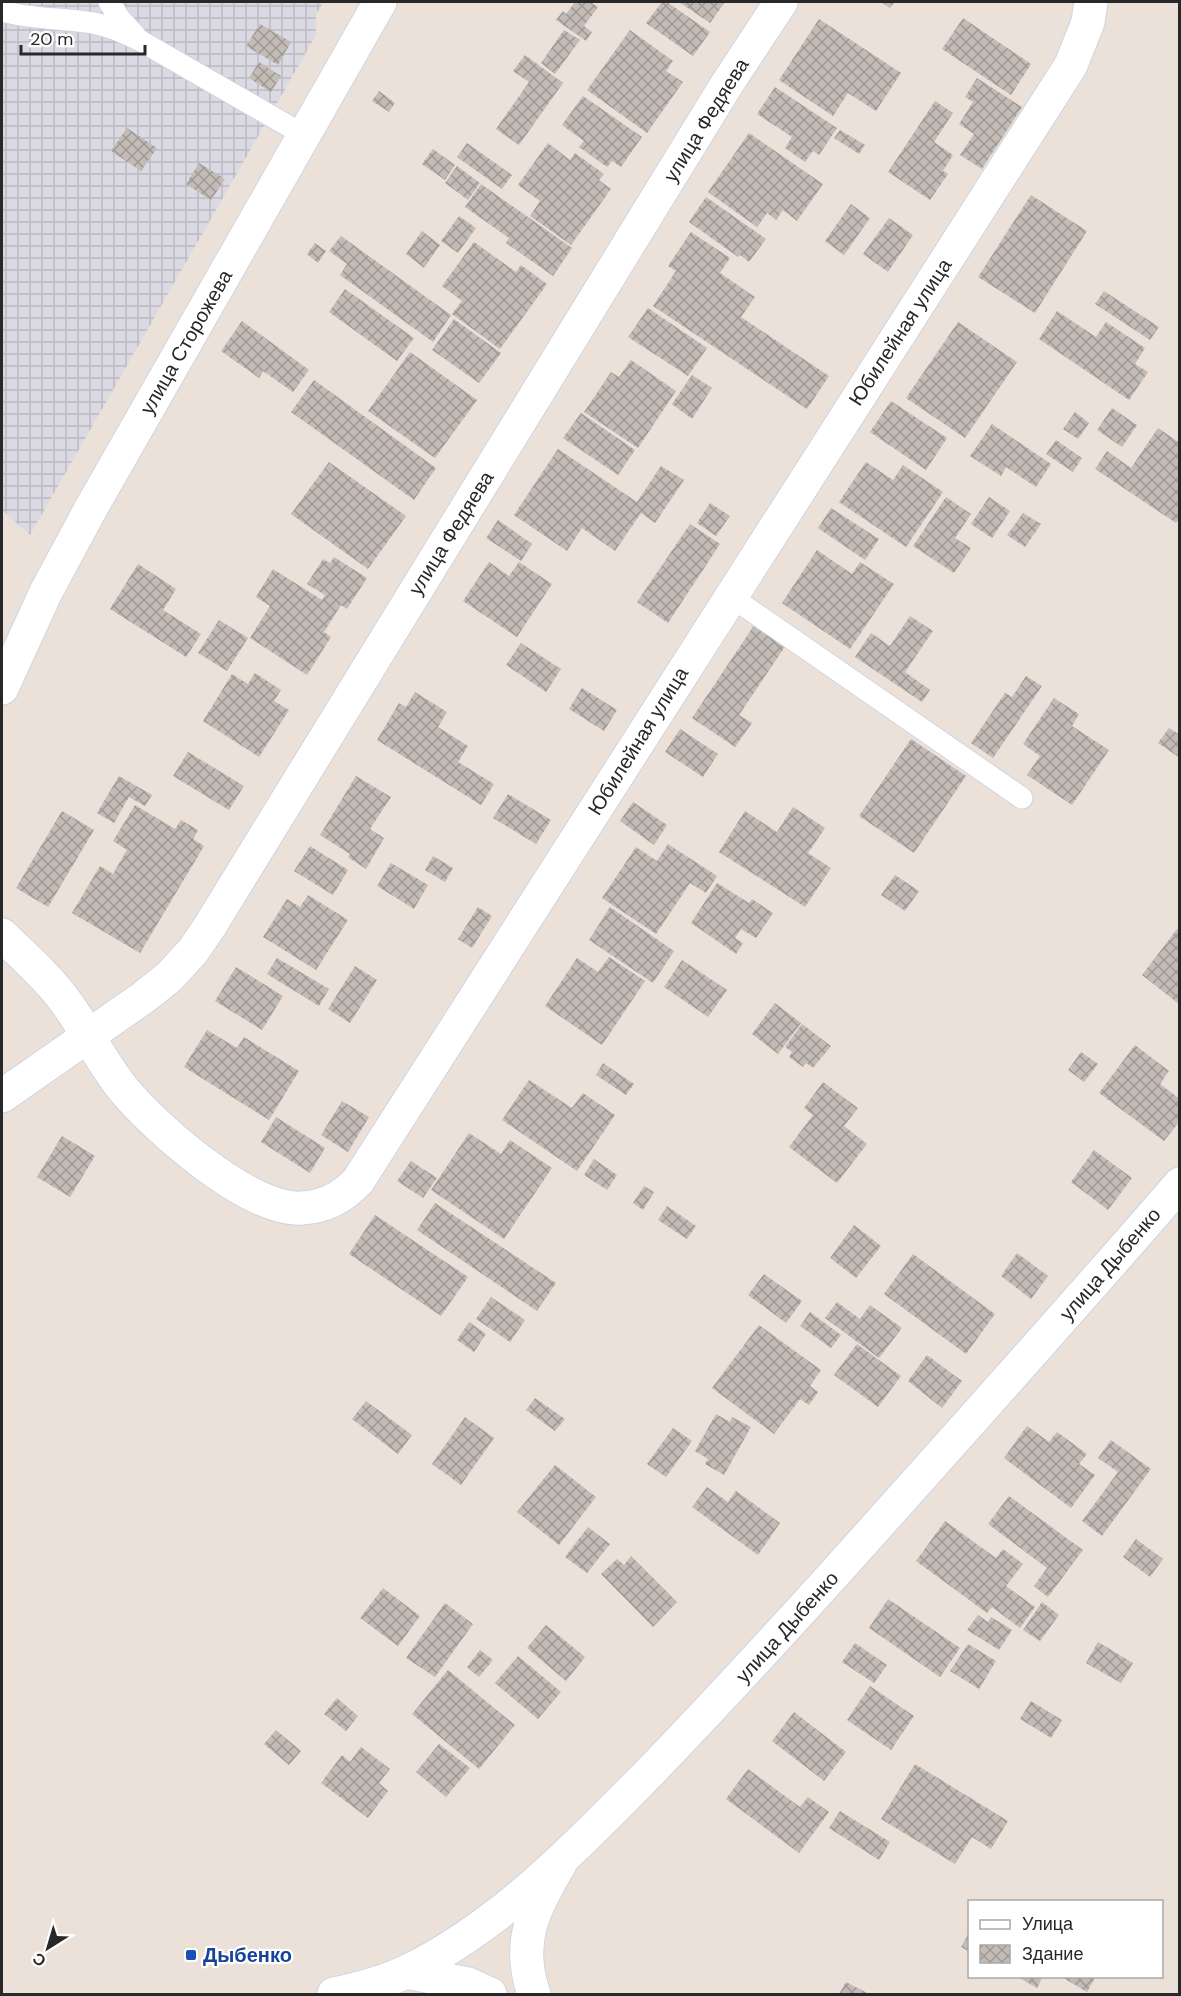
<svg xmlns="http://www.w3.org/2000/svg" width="1181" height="1996" font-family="'DM Sans',sans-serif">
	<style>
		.industrial { fill: url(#industrial-grid) }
		.building { fill: url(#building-cross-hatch) }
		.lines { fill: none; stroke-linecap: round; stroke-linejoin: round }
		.lane-casing { stroke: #ced5e1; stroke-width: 23 }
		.street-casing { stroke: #ced5e1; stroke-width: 35 }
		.secondary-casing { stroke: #ced5e1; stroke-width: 35 }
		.lane { stroke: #fff; stroke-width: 21 }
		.street { stroke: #fff; stroke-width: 33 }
		.secondary { stroke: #fff; stroke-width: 33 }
		.transit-dot { fill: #1a4fb4; stroke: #fff; stroke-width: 2 }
		.labels { text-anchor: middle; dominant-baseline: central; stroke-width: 4.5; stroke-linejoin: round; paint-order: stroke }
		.street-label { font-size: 20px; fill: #282828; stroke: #fff }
		.transit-label { font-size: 20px; font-weight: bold; fill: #164399; stroke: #fff; text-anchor: start }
	</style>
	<defs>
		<pattern id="industrial-grid" width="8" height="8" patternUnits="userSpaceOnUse" patternTransform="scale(1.5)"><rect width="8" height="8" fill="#dbdae3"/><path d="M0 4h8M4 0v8" fill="none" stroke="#bcbbc3"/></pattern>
		<pattern id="building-cross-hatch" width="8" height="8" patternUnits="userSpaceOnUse" patternTransform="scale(1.5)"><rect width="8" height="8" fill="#c3bbb6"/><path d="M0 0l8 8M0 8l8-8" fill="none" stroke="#9e9894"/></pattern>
	</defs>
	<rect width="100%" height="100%" fill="#ebe1d9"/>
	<path class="industrial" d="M2 2H324L316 14V35L30 535 2 510Z"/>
	<path class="building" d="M575 2H590L598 7 584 26 592 32 586 41 556 20 563 11 566 14Z
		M662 2H667L710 32 693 56 646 23Z
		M679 2H725L710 23Z
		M881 2H895L890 8Z
		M963 18 1031 64 1011 95 942 49Z
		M819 19 901 73 876 111 848 93 833 116 779 80Z
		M260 24 291 42 278 65 246 46Z
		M564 30 580 40 555 74 541 63Z
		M630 30 673 61 666 71 683 82 647 133 587 90Z
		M525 55 563 83 519 145 496 129 529 82 513 71Z
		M259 62 281 76 271 92 249 78Z
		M977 78 1022 107 982 169 960 155 974 134 959 124 973 102 965 97Z
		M775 87 837 128 819 155 813 151 805 162 785 148 792 137 757 114Z
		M379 91 395 103 389 112 372 101Z
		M583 96 642 137 621 167 612 161 607 167 579 147 584 141 562 125Z
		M935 101 953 113 934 142 953 155 943 171 948 174 930 200 888 172Z
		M127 128 157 148 141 171 111 151Z
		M840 130 865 145 859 154 834 138Z
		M749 133 823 184 797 221 783 210 776 220 767 213 757 227 708 192Z
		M467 143 512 175 502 189 457 157Z
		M548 143 570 160 575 153 604 174 599 180 611 189 571 245 530 216 540 201 518 185Z
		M433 149 455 165 445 180 422 164Z
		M199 163 225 179 211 200 186 184Z
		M457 166 480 183 468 200 445 183Z
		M481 184 572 248 553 276 506 243 509 238 465 207Z
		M1031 195 1087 231 1035 313 978 277Z
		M706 197 766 239 749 262 740 255 738 257 689 222Z
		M851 204 870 218 844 255 825 241Z
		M459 216 476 228 458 253 441 241Z
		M889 218 913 235 888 272 863 254Z
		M422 231 440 245 424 268 406 254Z
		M691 232 730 258 720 273 755 297 741 317 829 376 807 409 653 306 676 271 668 266Z
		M341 236 451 315 433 342 340 275 347 264 329 251Z
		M474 242 516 272 521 265 547 284 500 349 452 314 462 301 442 286Z
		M315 243 326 251 318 263 307 254Z
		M345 289 414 338 397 361 329 312Z
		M1104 291 1159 327 1150 340 1095 304Z
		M648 308 707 348 688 376 628 337Z
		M1057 311 1096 337 1106 322 1145 348 1135 364 1148 372 1129 400 1039 339Z
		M454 319 501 353 479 383 432 350Z
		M242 321 309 370 293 392 263 371 259 378 221 351Z
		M958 322 1017 362 965 438 906 398Z
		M410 352 477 400 435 458 368 411Z
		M631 360 676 391 638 448 584 412 611 372 619 377Z
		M692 375 712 388 692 419 672 404Z
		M314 380 436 468 414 500 291 412Z
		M891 401 947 438 926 470 870 432Z
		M1112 408 1137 425 1122 447 1097 430Z
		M1075 412 1089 423 1078 439 1063 429Z
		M581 413 635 450 618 475 563 438Z
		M992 424 1051 464 1036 487 1006 467 1001 476 970 456Z
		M1158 428 1180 443V519L1176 523 1095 469 1107 451 1131 468Z
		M1056 440 1082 458 1073 472 1046 454Z
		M558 449 637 502 661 466 684 480 655 523 641 513 615 551 582 528 567 551 514 515Z
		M329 462 406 516 368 569 291 514Z
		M866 462 893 480 903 465 943 492 906 547 839 502Z
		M946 497 971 514 955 538 971 548 954 573 913 546Z
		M989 497 1010 511 992 538 971 524Z
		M710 503 730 516 716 536 697 523Z
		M831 508 879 539 865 560 818 528Z
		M1023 513 1041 524 1025 547 1007 535Z
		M498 520 532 544 521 561 486 538Z
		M690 524 720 544 668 623 637 602Z
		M817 550 852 574 860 562 894 584 850 649 782 603Z
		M334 557 367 578 347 609 341 605 324 632 331 637 307 675 250 638 270 606 256 597 273 569 322 600 325 595 307 584 323 559 330 563Z
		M489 562 509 576 519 562 552 584 517 637 463 601Z
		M138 564 176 589 163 610 201 634 186 657 110 609Z
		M910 616 933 631 905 672 930 690 922 702 855 657 871 633 890 646Z
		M219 620 248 638 227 671 198 653Z
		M755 624 786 645 739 715 752 723 735 747 692 718Z
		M521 643 561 669 546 692 506 665Z
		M255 673 281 690 274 701 289 710 259 757 203 721 232 674 248 684Z
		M1026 676 1042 686 993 758 971 743 1005 693 1012 697Z
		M582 688 617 710 604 731 569 709Z
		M415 692 447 712 438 727 468 746 458 762 494 784 481 805 377 740 399 703 406 707Z
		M1054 698 1079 714 1072 726 1109 750 1072 805 1027 775 1040 756 1023 744Z
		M1169 728 1180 735V758L1158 743Z
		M680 729 718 754 703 777 665 752Z
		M911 739 966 776 914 853 859 816Z
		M188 752 244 786 229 810 173 776Z
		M119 776 152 795 145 806 129 797 114 823 97 813Z
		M356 776 391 797 370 829 384 838 366 869 348 857 350 854 320 835Z
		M508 794 551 820 536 844 493 818Z
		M633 802 667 825 654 845 620 821Z
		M135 805 175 829 181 820 198 830 193 839 204 846 140 953 72 913 100 866 113 874 127 850 113 841Z
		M793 807 825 828 808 853 831 868 805 907 719 852 745 811 777 832Z
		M62 811 94 830 48 907 16 888Z
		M668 844 717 876 706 893 690 883 656 934 602 898 636 847 657 861Z
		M310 846 348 870 333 895 294 871Z
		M433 856 453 868 445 882 425 870Z
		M391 863 428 885 414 909 377 886Z
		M895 875 919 891 905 911 881 895Z
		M717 883 749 903 752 899 773 913 756 938 741 929 735 938 743 943 736 954 691 923Z
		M308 895 348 920 316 970 263 937 287 899 300 907Z
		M478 907 492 916 472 948 458 939Z
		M610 907 674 951 653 983 589 940Z
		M1177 929 1180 931V1005L1142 975Z
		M609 957 645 981 602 1045 545 1006 577 958 598 972Z
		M277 958 329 989 319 1006 267 974Z
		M682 960 727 990 708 1017 664 987Z
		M355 966 377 980 350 1023 328 1009Z
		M236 967 283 996 262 1030 215 1001Z
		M775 1003 801 1023 778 1054 752 1034Z
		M802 1024 831 1046 813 1068 806 1063 803 1067 789 1057 792 1052 785 1047Z
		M207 1030 237 1048 244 1037 299 1071 269 1120 184 1067Z
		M1135 1045 1169 1071 1160 1084 1180 1099V1121L1164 1141 1099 1093Z
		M1081 1052 1098 1064 1084 1082 1068 1070Z
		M603 1063 634 1084 626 1095 596 1075Z
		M529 1080 572 1108 583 1093 615 1115 577 1171 502 1120Z
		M823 1082 858 1108 844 1126 867 1144 837 1183 789 1147 813 1115 804 1108Z
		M342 1101 369 1117 348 1152 321 1135Z
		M276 1117 325 1148 310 1173 261 1142Z
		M469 1133 501 1154 510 1140 552 1168 504 1239 431 1190Z
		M62 1136 95 1156 70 1197 37 1177Z
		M1094 1150 1132 1178 1108 1210 1071 1182Z
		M594 1159 617 1175 607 1190 584 1175Z
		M411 1161 437 1178 423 1198 397 1181Z
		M644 1186 654 1192 643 1210 633 1203Z
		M435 1203 556 1283 537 1311 417 1230Z
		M667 1206 696 1226 687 1239 658 1220Z
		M375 1215 468 1277 441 1316 349 1254Z
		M854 1225 881 1246 856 1278 830 1258Z
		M1017 1253 1048 1276 1031 1299 1001 1276Z
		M913 1254 995 1314 966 1354 884 1294Z
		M764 1274 802 1301 786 1323 748 1295Z
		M491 1297 525 1320 510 1342 476 1319Z
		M837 1302 860 1319 870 1305 902 1328 879 1358 825 1318Z
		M810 1312 841 1335 831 1348 800 1326Z
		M469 1322 486 1334 474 1352 457 1340Z
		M759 1325 821 1370 810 1386 818 1392 809 1405 800 1399 774 1434 712 1388Z
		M857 1344 901 1376 878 1407 834 1375Z
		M927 1355 962 1381 942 1408 908 1381Z
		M535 1398 565 1419 555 1431 526 1410Z
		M366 1401 412 1435 398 1454 352 1419Z
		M716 1414 730 1422 732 1417 751 1427 724 1475 705 1464 708 1459 695 1451Z
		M465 1417 494 1438 461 1485 432 1464Z
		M1027 1426 1049 1442 1057 1432 1087 1454 1079 1464 1095 1475 1071 1508 1004 1458Z
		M673 1428 692 1441 666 1477 647 1464Z
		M1111 1440 1151 1469 1102 1536 1082 1521 1118 1472 1098 1458Z
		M555 1465 596 1497 559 1545 517 1512Z
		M707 1487 728 1502 736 1491 780 1523 758 1555 692 1507Z
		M1009 1496 1083 1550 1048 1597 1034 1586 1047 1568 988 1524Z
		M945 1521 996 1558 1003 1549 1023 1564 1006 1586 1035 1607 1020 1628 992 1607 987 1613 916 1561Z
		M588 1527 610 1544 587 1573 565 1557Z
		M1136 1539 1163 1559 1150 1577 1123 1557Z
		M631 1556 677 1602 653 1627 601 1574 617 1559 624 1565Z
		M383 1588 420 1616 398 1646 360 1618Z
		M888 1599 960 1648 940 1677 869 1628Z
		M1042 1602 1059 1615 1040 1641 1023 1630Z
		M445 1603 473 1624 435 1677 406 1658Z
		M978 1615 988 1622 991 1617 1012 1630 999 1650 967 1630Z
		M546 1625 585 1657 566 1681 527 1648Z
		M1098 1642 1133 1663 1121 1683 1086 1663Z
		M855 1643 887 1665 874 1683 842 1662Z
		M968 1644 996 1661 979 1689 950 1671Z
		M480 1650 493 1660 479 1677 467 1667Z
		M518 1656 561 1692 538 1719 495 1683Z
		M448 1670 515 1725 479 1769 412 1714Z
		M870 1686 914 1716 891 1750 847 1720Z
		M337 1698 358 1716 346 1731 324 1714Z
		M1031 1701 1062 1720 1051 1738 1020 1719Z
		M794 1712 846 1752 824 1781 772 1741Z
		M276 1730 301 1751 289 1765 264 1744Z
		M439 1744 470 1768 446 1797 416 1772Z
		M361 1747 390 1769 379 1783 388 1791 368 1818 321 1783 342 1755 350 1762Z
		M915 1764 1008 1821 991 1849 972 1837 955 1864 881 1819Z
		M748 1769 800 1807 808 1797 829 1812 799 1853 726 1799Z
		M840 1811 890 1842 879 1860 829 1828Z
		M970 1931V1952L961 1947Z
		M1016 1976H1043L1037 1988Z
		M1060 1976H1096L1087 1992Z
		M846 1982 869 1994H839Z"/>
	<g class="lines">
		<defs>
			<path id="lane" d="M109 2 120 19 135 35
				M2 11C31 19 56 18 86 22 105 24 122 32 139 40L304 135
				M730 596 1022 798"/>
			<path id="street" d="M2 935C23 956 47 976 65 1001 85 1028 100 1059 120 1085 150 1124 251 1213 302 1208 325 1207 343 1197 358 1181L1071 65 1088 22 1091 2
				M2 1096 144 997 169 977 193 951 210 926 727 84 781 2
				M534 1994C516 1943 533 1909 560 1864"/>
			<path id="secondary" d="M2 688 46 592 90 510 380 2
				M406 1972 468 1984 490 1994
				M334 1994C359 1989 385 1982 408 1971 501 1925 574 1849 646 1776 714 1706 779 1635 844 1563 957 1437 1069 1312 1180 1184"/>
		</defs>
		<use href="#lane" class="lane-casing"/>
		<use href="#street" class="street-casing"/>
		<use href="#secondary" class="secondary-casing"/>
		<use href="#lane" class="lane"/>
		<use href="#street" class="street"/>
		<use href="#secondary" class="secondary"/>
	</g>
	<rect class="transit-dot" x="185" y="1949" width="12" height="12" rx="3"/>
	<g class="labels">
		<g class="street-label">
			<text transform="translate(706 120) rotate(-58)">улица Федяева</text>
			<text transform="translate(900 332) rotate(-57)">Юбилейная улица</text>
			<text transform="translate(186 342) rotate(-60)">улица Сторожева</text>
			<text transform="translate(451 533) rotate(-58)">улица Федяева</text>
			<text transform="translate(638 741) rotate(-58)">Юбилейная улица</text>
			<text transform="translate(1110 1264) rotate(-49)">улица Дыбенко</text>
			<text transform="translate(787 1627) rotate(-48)">улица Дыбенко</text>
		</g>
		<g class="transit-label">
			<text x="203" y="1955">Дыбенко</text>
		</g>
	</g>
	<rect width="1181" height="1996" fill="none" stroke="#282828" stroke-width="6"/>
	<rect x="968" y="1900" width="195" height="78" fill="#ffffff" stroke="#a9a9a9" stroke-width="1.5"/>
	<rect x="980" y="1920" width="30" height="9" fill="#ffffff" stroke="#a9a9a9" stroke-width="1.5"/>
	<text x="1022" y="1930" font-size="18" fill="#282828">Улица</text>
	<rect x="980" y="1945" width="30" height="18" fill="url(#building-cross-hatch)" stroke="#a9a9a9" stroke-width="1.5"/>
	<text x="1022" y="1960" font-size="18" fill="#282828">Здание</text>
	<g transform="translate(48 1948) rotate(217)" stroke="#ffffff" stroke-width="4.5" paint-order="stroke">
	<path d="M0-4.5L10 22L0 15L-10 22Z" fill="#282828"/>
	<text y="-9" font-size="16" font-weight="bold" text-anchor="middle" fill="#282828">С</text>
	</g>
	<path d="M21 45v9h124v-9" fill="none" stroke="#282828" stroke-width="3"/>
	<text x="30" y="45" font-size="18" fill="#282828" stroke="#ffffff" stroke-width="4.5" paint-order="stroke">20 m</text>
</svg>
